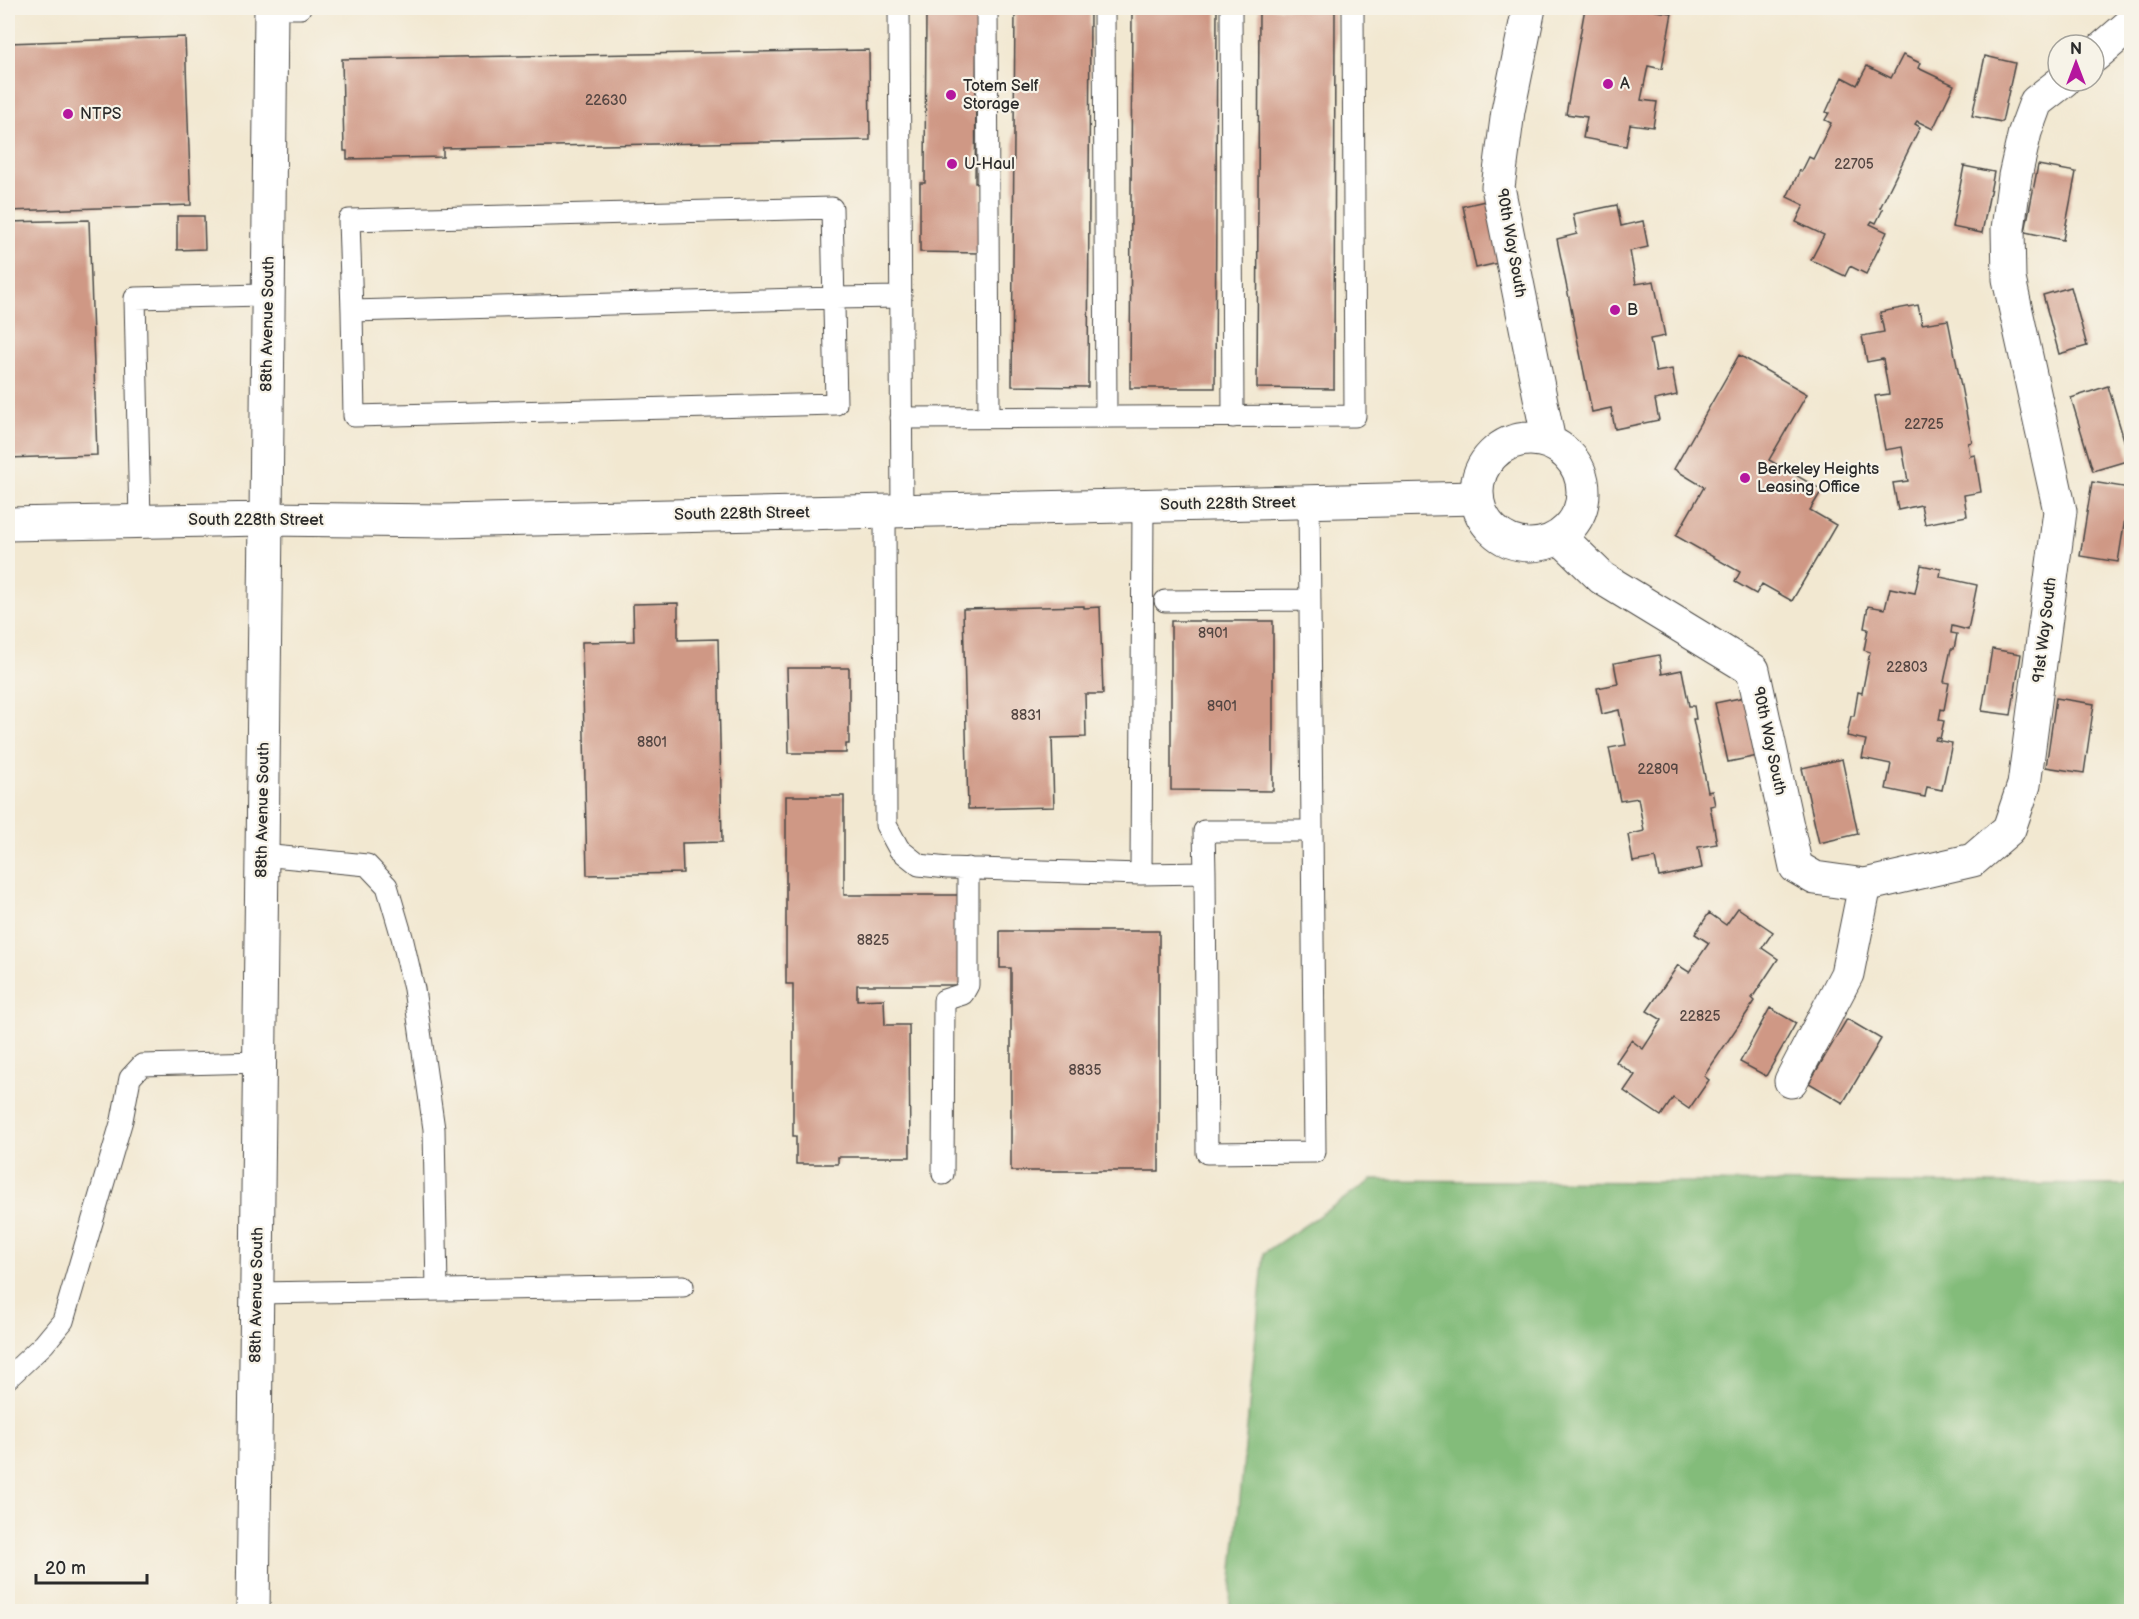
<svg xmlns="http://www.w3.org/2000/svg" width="2139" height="1619" font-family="'Balsamiq Sans',sans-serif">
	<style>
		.forest { fill: #83bc7a; stroke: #577452; stroke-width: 1.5 }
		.building { fill: #cf9885 }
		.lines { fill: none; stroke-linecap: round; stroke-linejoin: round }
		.service-casing { stroke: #494744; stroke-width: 23 }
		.minor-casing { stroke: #494744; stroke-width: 35 }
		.tertiary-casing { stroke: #494744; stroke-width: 35 }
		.service { stroke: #fff; stroke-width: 21 }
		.minor { stroke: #fff; stroke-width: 33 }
		.tertiary { stroke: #fff; stroke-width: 33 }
		.poi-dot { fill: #b5179e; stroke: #f7f3e8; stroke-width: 2 }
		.labels { text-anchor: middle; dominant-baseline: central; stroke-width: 4.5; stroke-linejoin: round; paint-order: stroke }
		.number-label { font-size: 14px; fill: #544642 }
		.poi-label { font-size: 16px; fill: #2b2b2b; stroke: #f7f3e8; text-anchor: start }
		.street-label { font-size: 16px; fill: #2b2b2b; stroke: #f7f3e8 }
	</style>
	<rect width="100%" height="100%" fill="#f7f3e8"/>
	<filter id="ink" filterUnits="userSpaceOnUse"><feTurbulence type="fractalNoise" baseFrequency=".0167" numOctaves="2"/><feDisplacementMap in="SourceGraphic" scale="12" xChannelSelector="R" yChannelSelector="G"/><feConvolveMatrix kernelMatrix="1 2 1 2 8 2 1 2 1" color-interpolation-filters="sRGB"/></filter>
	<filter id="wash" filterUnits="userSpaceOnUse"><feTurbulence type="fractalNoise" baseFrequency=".008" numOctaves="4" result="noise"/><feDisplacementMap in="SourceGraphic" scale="24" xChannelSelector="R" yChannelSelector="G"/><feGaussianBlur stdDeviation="1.35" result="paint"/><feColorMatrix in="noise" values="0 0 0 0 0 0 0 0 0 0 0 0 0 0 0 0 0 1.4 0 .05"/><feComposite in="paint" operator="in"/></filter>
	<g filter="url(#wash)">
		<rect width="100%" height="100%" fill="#f2e8d1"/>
		<path class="forest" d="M1372 1180 2131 1185V1611H1229L1264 1253Z"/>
		<g id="blocks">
			<path class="building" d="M926 8H977L975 183H981L980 253 920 252V183H925Z
				M1015 8H1090L1088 387 1012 386Z
				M1132 8H1217L1215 388H1130Z
				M1259 8H1335L1334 389 1257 388Z
				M1585 8H1656V11L1672 13 1662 69 1648 66 1641 100 1657 102 1653 127 1630 124 1626 146 1583 138 1587 117 1566 114Z
				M185 37 191 205 8 211V43Z
				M869 50 870 140 443 148V157L347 159V151H344L342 59Z
				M1903 55 1920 63 1918 68 1954 85 1933 129 1917 121 1915 124 1920 127 1880 208 1883 209 1876 223 1872 221 1870 224 1887 232 1866 274 1850 266 1845 276 1811 260 1824 235 1796 222 1804 205 1787 197 1800 170 1802 171 1809 157 1813 159 1831 123 1825 120 1829 113 1826 112 1842 77 1857 85 1867 66 1891 78Z
				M1985 56 2015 63 2002 122 1972 116Z
				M2038 165 2076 172 2063 240 2025 232Z
				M1964 166 1994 172 1982 233 1952 227Z
				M1494 199 1507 261 1476 268 1463 206Z
				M1617 205 1621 226 1643 221 1648 247 1630 251 1636 284 1654 281 1665 336 1650 339 1656 372 1672 369 1677 395 1655 400 1659 420 1615 429 1611 408 1592 412 1557 239 1577 234 1573 214Z
				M177 216H204L205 249 177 250Z
				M89 220 97 455 8 458V222Z
				M2071 287 2087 346 2059 354 2043 295Z
				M1918 305 1922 324 1948 320 1972 442 1968 443 1970 456 1975 455 1981 492 1964 495 1967 516 1925 524 1921 505 1898 510 1893 483 1908 481 1902 447 1885 450 1875 396 1889 394 1883 359 1867 362 1862 336 1884 332 1880 312Z
				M1739 355 1807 394 1769 460 1822 490 1810 510 1836 525 1792 601 1762 584 1756 594 1735 582 1740 572 1676 536 1704 487 1674 469Z
				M2108 386 2130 460 2093 471 2071 398Z
				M2092 482 2130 488 2118 562 2080 556Z
				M1921 565 1941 569 1940 577 1977 585 1968 630 1952 626 1951 633 1957 634 1954 649H1951L1944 682 1949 683 1944 710 1941 709 1939 720 1944 721 1940 739 1936 737 1935 740 1952 743 1942 790 1927 787 1925 797 1886 789 1891 764 1862 758 1866 740 1847 736 1851 716H1854L1858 692 1862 693 1870 652 1864 650 1868 629 1864 628 1868 606 1885 609 1890 588 1915 593Z
				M678 603V640L718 639 722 842 682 843 683 873 587 875 582 642 634 641 633 604Z
				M1084 606V608L1100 607 1103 694H1085L1086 737 1052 738 1054 807 968 809 963 609Z
				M1171 621H1273V791L1171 790Z
				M1992 649 2021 654 2011 715 1982 711Z
				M1659 655 1662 674 1682 670 1689 706H1694L1696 719H1693L1708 792 1712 791 1715 805 1710 806 1717 844 1698 847 1702 868 1659 877 1655 858 1633 862 1628 835 1644 831 1638 798 1620 801 1609 748 1626 745 1619 710 1602 714 1597 688 1618 684 1614 663Z
				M787 668H849V744H846V753H789Z
				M1745 697 1758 756 1728 762 1715 703Z
				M2056 698 2094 704 2084 773 2046 767Z
				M1842 759 1858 834 1819 843 1802 768Z
				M786 796H844V895H961V985H857V1000L884 999 885 1025H909L910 1157H838V1164H796V1136H793V984H786Z
				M1738 908 1773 932 1762 948 1778 959 1752 998 1755 1001 1704 1076 1709 1080 1689 1109 1673 1098 1661 1116 1624 1091 1635 1075 1616 1062 1631 1040 1643 1049 1662 1020 1647 1011 1678 965 1689 972 1709 943 1695 934 1709 913 1726 925Z
				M1000 931H1159V1171H1011V968H1000Z
				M1770 1008 1796 1023 1766 1076 1740 1062Z
				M1847 1019 1881 1039 1843 1103 1809 1083Z"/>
		</g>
	</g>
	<g filter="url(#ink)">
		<use href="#blocks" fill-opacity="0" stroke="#494744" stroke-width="1.5"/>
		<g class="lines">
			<defs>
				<path id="service" d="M271 8H300
					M899 8 902 511
					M987 8 989 417
					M1104 8 1106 417
					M1231 8 1233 417
					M352 311 354 416 836 404 832 208 349 220 352 311 834 298 901 297
					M901 418 1355 416 1353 8
					M885 511 886 825 899 849 919 865 948 868 1141 874 1143 505
					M140 521 135 298 268 295
					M1165 601 1310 600
					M262 855 367 865 387 886 402 937 414 989 434 1129 437 1290
					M1205 873 1204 831H1312
					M1141 874 1205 873 1207 1153 1315 1152 1309 502
					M943 1174 944 1000 963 994 968 985V868
					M257 1293 683 1286
					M8 1378 44 1344 63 1321 122 1120 130 1078 142 1065 260 1062"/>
				<path id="minor" d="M1529 8 1508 111 1498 187 1549 442
					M2094 56 2132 23
					M1477 492a53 53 0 1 1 106 0a53 53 0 1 1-106 0Z
					M1560 537 1602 578 1753 670 1796 867 1815 878 1865 885
					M1791 1081 1847 974 1865 885 1973 860 2009 829 2024 785 2060 511 2009 279 2008 229 2015 176 2025 132 2036 102 2063 81
					M253 1612 266 519"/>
				<path id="tertiary" d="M266 519 271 8
					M8 524 266 519 443 521 1477 498"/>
			</defs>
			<use href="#service" class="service-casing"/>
			<use href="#minor" class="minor-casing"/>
			<use href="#tertiary" class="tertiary-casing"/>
			<use href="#service" class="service"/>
			<use href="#minor" class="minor"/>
			<use href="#tertiary" class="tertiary"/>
		</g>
	</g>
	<g class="poi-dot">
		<circle cx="1608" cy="84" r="6"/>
		<circle cx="951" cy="95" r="6"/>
		<circle cx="68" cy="114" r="6"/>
		<circle cx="952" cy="164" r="6"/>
		<circle cx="1615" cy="310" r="6"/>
		<circle cx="1745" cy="478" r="6"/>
	</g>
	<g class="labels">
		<g class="number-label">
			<text x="606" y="100">22630</text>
			<text x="1854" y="164">22705</text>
			<text x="1924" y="424">22725</text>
			<text x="1213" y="633">8901</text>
			<text x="1907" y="667">22803</text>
			<text x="1222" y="706">8901</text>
			<text x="1026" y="715">8831</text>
			<text x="652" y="742">8801</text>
			<text x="1658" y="769">22809</text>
			<text x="873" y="940">8825</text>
			<text x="1700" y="1016">22825</text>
			<text x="1085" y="1070">8835</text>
		</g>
		<g class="poi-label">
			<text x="1620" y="84">A</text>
			<text x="963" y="86">Totem Self<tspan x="963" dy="18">Storage</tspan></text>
			<text x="80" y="114">NTPS</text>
			<text x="964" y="164">U-Haul</text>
			<text x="1627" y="310">B</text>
			<text x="1757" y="469">Berkeley Heights<tspan x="1757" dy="18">Leasing Office</tspan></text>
		</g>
		<g class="street-label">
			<text transform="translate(1511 243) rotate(80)">90th Way South</text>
			<text transform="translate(268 324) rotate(-89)">88th Avenue South</text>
			<text transform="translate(1228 504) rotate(-1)">South 228th Street</text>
			<text transform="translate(742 514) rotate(-1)">South 228th Street</text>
			<text x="256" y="520">South 228th Street</text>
			<text transform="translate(2045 630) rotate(-83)">91st Way South</text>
			<text transform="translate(1769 741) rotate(78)">90th Way South</text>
			<text transform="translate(263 810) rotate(-89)">88th Avenue South</text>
			<text transform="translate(257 1295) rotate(-89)">88th Avenue South</text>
		</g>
	</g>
	<rect width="2139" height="1619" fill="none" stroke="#f7f3e8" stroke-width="30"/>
	<g transform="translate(2076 63)"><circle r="28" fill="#f7f3e8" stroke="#a5a39c" stroke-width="1.5"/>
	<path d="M0-4.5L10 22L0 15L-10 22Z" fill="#b5179e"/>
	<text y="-9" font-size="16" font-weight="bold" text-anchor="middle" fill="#2b2b2b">N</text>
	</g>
	<path d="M36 1574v9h111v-9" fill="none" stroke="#2b2b2b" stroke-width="3"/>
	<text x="45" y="1574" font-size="18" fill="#2b2b2b" stroke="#f7f3e8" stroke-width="4.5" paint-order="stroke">20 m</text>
</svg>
